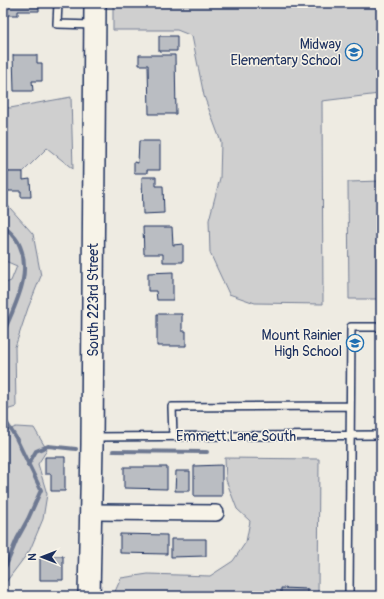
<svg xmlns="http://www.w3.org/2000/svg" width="384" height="599" font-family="Pangolin,sans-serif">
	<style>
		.green { fill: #cfcfcf; stroke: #757f96 }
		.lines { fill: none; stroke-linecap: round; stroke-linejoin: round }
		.stream { stroke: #6e7992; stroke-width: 4 }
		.building { fill: #babdc2; stroke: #1b2f5e }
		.lane-casing { stroke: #1b2f5e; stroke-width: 10 }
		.street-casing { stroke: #1b2f5e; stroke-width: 18 }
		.secondary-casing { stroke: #1b2f5e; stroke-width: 24 }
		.lane { stroke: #f7f3e8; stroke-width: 7 }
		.street { stroke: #f7f3e8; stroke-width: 15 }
		.secondary { stroke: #f7f3e8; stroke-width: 21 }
		.labels { text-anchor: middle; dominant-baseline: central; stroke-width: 3; stroke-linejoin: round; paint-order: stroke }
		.poi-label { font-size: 14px; fill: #1b2f5e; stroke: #f7f3e8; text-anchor: end }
		.street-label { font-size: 14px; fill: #1b2f5e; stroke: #f7f3e8 }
	</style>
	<rect width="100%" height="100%" fill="#eeebe2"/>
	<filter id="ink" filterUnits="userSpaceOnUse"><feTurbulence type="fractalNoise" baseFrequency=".025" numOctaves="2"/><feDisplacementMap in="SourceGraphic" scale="8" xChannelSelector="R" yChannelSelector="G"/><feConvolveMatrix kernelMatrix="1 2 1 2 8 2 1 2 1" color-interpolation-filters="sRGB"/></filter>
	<g filter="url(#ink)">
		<path class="green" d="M113 3H381V92L379 94 322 101 323 304 255 303 229 294 210 253 209 220 220 178 221 142 204 96 192 36 177 30H113Z
			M71 97 73 169 47 148 23 172H3V107L10 108Z
			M381 181V299H349L348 182Z
			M3 200 33 234 41 276 28 308 15 347 16 407 3 411V284L11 281 17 266 3 260Z
			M16 427 34 428 47 450 38 464 47 494 43 519 30 550 3 586V432Z
			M225 458 319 459 318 596H113L121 578 148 574 210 576 233 561 246 542 250 521 237 509 226 480Z"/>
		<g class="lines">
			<path class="stream" d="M3 226C8 230 15 236 18 242 34 273 15 304 3 334
				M3 417 16 438 41 490 28 519 17 539 8 561 3 571
				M113 451 207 452
				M28 465 36 451 48 446 76 449"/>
		</g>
		<path class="building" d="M3 3H39V11H18V15H3Z
			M159 36H177V51H159Z
			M13 55H37V63H42V81H32L33 91H14Z
			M139 55H175L176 114H149L148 65H139Z
			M139 141H160V170H147V173H134V162L138 163Z
			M3 172H23V180L30 179 31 197H21V191H3Z
			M142 177H156V186H163L164 213 143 214Z
			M143 227H172L173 245 183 244V262H163V254H144Z
			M173 272V300H157L156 291H148V273Z
			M157 314H182V331H186V346H157Z
			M45 457H65V491H51V474H45Z
			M222 465V496H194V466Z
			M124 467H167V489L124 488Z
			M176 471H190V491H175Z
			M120 534 167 535V554L120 553Z
			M171 539H206V556L171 557Z
			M40 556H63V580H40Z
			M281 588 307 589V596H275V594H281Z"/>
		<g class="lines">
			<defs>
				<path id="lane" d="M58 3 57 24 94 25
					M173 436 172 407 350 406
					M93 437 381 435
					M349 596 351 327H381"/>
				<path id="street" d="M91 512 216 513"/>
				<path id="secondary" d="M89 596 92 445 95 3"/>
			</defs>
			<use href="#lane" class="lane-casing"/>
			<use href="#street" class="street-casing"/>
			<use href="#secondary" class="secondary-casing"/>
			<use href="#lane" class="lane"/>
			<use href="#street" class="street"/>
			<use href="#secondary" class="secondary"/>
		</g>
	</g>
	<defs>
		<symbol id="school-ring" viewBox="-11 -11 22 22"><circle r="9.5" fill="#f7f3e8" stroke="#1f6fb2" stroke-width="1.5"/><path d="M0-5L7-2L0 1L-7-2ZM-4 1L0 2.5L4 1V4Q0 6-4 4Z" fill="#1f6fb2"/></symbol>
	</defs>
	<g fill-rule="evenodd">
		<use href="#school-ring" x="344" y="42" width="20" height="20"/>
		<use href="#school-ring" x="345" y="333" width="20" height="20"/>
	</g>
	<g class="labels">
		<g class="poi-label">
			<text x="341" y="44">Midway<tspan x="341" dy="16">Elementary School</tspan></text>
			<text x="342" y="335">Mount Rainier<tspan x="342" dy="16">High School</tspan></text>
		</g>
		<g class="street-label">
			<text transform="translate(93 300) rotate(-90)">South 223rd Street</text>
			<text x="236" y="436">Emmett Lane South</text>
		</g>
	</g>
	<rect width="384" height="599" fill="none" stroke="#f7f3e8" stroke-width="16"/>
	<rect x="8" y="8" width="368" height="583" fill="none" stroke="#1b2f5e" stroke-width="1.5" filter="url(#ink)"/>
	<g transform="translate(42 557) rotate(270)" stroke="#f7f3e8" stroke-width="3" paint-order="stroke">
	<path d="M0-3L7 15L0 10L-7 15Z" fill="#1b2f5e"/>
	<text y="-6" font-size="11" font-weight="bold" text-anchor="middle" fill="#1b2f5e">N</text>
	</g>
</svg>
